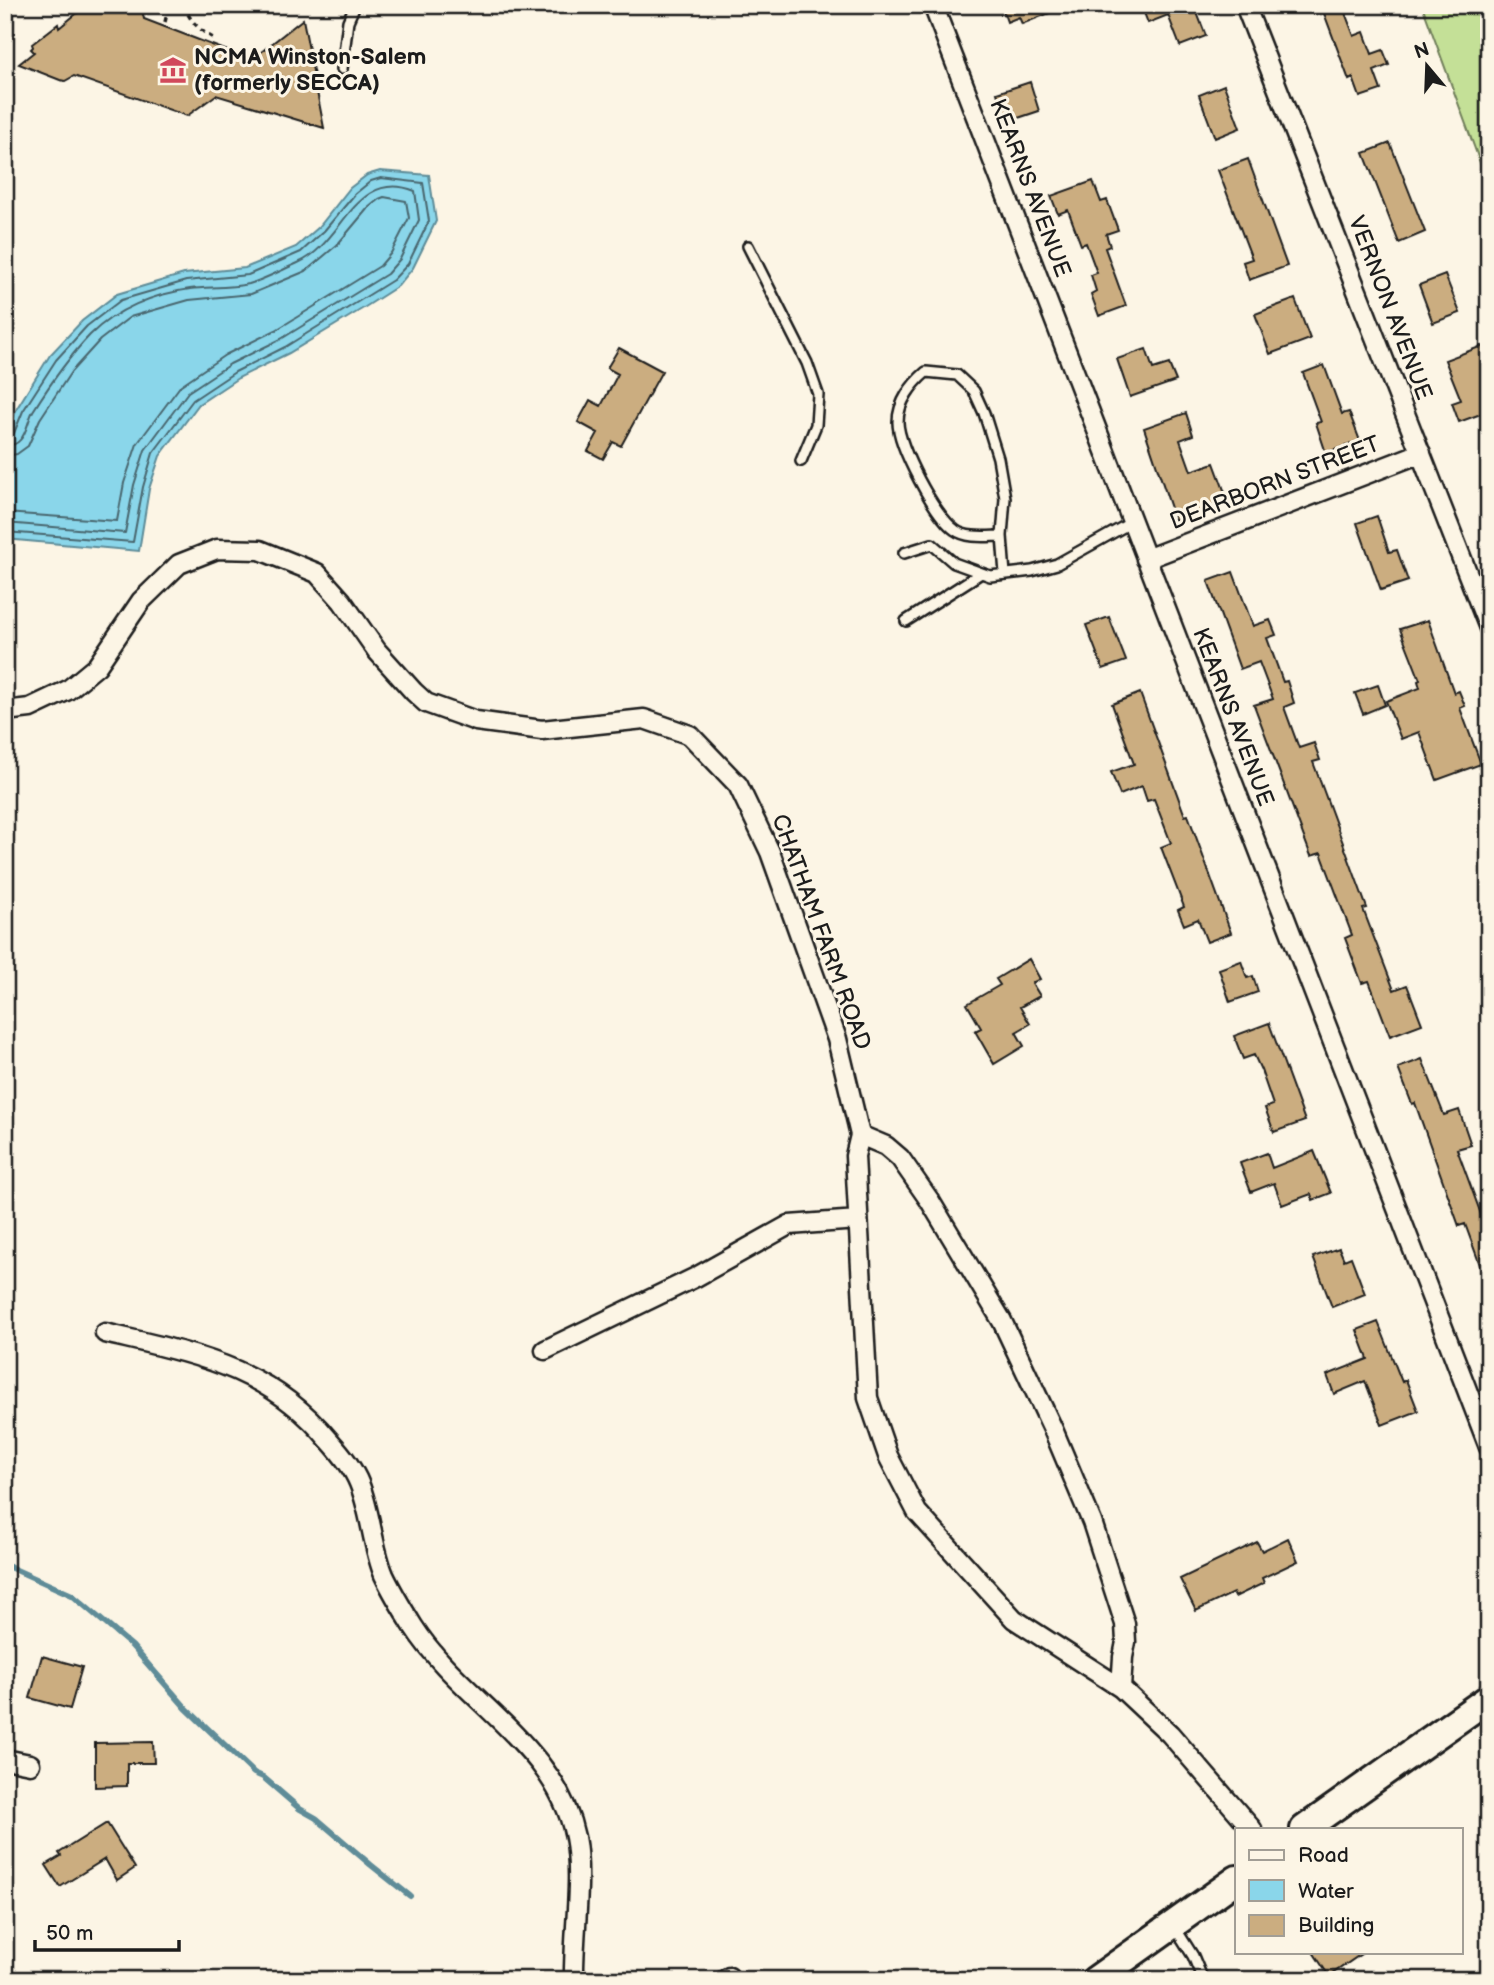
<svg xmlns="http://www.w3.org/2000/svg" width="1494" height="1985" font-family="'Balsamiq Sans',sans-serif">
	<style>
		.green { fill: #c4e097; stroke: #707e5a; stroke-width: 2 }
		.water { fill: #8ad6ea; stroke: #5e8c98; stroke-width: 2 }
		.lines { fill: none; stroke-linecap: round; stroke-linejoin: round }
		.shore { stroke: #48666e; stroke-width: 2 }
		.stream { stroke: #5e8c98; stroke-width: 6 }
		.building { fill: #cbad80; stroke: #1c1c1c; stroke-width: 2 }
		.lane-casing { stroke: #1c1c1c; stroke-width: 14 }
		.street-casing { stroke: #1c1c1c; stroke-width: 23 }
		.primary-casing { stroke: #1c1c1c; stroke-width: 32 }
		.path { stroke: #1c1c1c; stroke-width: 3.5; stroke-dasharray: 5 5; stroke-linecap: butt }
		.lane { stroke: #fcf5e5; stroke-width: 9 }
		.street { stroke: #fcf5e5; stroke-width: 18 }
		.primary { stroke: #fcf5e5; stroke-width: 26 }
		.labels { text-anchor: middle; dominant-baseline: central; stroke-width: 6; stroke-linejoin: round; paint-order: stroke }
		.poi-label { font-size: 23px; font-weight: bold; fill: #1c1c1c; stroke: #fcf5e5; text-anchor: start }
		.street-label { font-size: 23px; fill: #1c1c1c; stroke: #fcf5e5 }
	</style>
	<rect width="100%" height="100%" fill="#fcf5e5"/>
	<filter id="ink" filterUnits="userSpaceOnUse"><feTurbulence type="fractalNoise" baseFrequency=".0143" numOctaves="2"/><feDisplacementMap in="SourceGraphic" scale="14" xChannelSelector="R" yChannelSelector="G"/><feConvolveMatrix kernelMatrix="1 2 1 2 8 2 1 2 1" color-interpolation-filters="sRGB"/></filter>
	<g filter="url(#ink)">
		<path class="green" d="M1422 5H1489V187Z"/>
		<path class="water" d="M380 171 429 175 436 221 413 268 398 286 362 309 289 353 238 378 199 404 160 456 149 489 139 551 5 539V438L17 408 50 355 82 321 117 294 184 274 245 268 296 247 319 227 350 188 367 175Z"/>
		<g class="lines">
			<path class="shore" d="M5 437 14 433 23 411 56 360 87 326 121 300 186 281 248 275 301 252 324 231 355 194 371 181 381 178 423 183 429 221 408 264 393 280 285 347 235 372 193 400 153 453 143 487 133 542 5 532
				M5 446C11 445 16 445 20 440 27 433 28 420 33 411 50 384 68 358 90 335 116 309 154 294 190 289 209 287 230 288 249 284 265 279 282 270 298 263 343 244 355 167 415 191L419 220 400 259 387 274 281 339 230 364 188 392 145 450 134 485 125 533 5 523
				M5 456 17 454 28 446 40 419 71 372 100 340 130 317 189 300 251 294 306 271 337 245 368 208 379 199 384 197 406 201 409 218 391 253 380 266 276 330 225 355 181 385 137 444 124 483 117 521 5 513"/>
			<path class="stream" d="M5 1565 72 1595 132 1646 186 1708 254 1773 263 1777 300 1809 316 1818 371 1865 410 1896"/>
		</g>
		<path class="building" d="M87 5H141L144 19 251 60 303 19 324 128 216 95 187 116 74 76 65 81 60 80 19 64 34 52 31 49 33 47 32 44 58 24 59 28Z
			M1001 5H1067V6L1022 24 1019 17 1007 22Z
			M1141 5H1194L1206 36 1180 46 1168 15 1148 23Z
			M1321 5H1342L1354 36 1364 32 1372 54 1383 50 1389 65 1374 71 1381 90 1360 97 1353 78 1349 80Z
			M1030 82 1039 111 1006 122 997 93Z
			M1224 85 1240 128 1215 138 1199 95Z
			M1390 143 1425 232 1399 243 1364 153Z
			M1248 159 1287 266 1249 280 1243 262 1252 259 1218 170Z
			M1093 181 1101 202 1107 200 1118 230 1106 234 1110 246 1105 248 1126 306 1099 316 1091 294 1096 291 1091 275 1097 273 1086 243 1081 245 1068 210 1058 214 1051 196Z
			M1445 275 1460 313 1433 323 1419 285Z
			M1295 299 1310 339 1270 354 1255 314Z
			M1482 346 1488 361 1482 364 1489 381V411L1459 422 1452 403 1461 400 1445 360Z
			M619 348 662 371 621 446 613 442 603 459 588 451 598 433 578 422 590 400 601 406 618 374 607 368Z
			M1146 349 1153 369 1169 364 1176 381 1130 397 1117 359Z
			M1324 365 1342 414 1349 412 1360 441 1326 453 1316 423 1321 422 1303 373Z
			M1186 413 1193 435 1180 440 1191 471 1214 463 1228 501 1175 520 1144 428Z
			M1377 516 1389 552 1397 550 1408 581 1381 590 1357 523Z
			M1233 572 1253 626 1270 620 1276 635 1267 638 1283 682 1287 681 1294 703 1284 707 1299 748 1314 743 1320 760 1313 762 1367 908 1363 909 1394 990 1407 985 1422 1024 1390 1036 1369 981 1362 983 1345 938 1352 935 1321 853 1311 856 1254 705 1273 699 1259 662 1240 669 1208 581Z
			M1109 617 1126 661 1103 669 1086 625Z
			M1428 620 1454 693 1459 691 1465 706 1460 708 1481 764 1437 780 1419 732 1401 739 1386 701 1420 688 1418 681 1420 680 1400 629Z
			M1378 685 1385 705 1363 714 1355 693Z
			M1140 693 1185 816 1188 815 1231 933 1207 942 1198 919 1184 925 1178 910 1184 907 1161 847 1171 843 1154 799 1147 801 1142 786 1120 795 1111 772 1134 764 1112 704Z
			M1029 959 1040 979 1032 983 1040 996 1020 1007 1030 1024 1016 1032 1024 1046 994 1064 975 1031 981 1028 967 1004 1000 985 996 979Z
			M1241 961 1247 978 1253 976 1258 992 1230 1002 1219 969Z
			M1269 1023 1305 1121 1274 1132 1265 1108 1273 1105 1261 1070 1254 1055 1243 1059 1234 1036Z
			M1422 1059 1444 1115 1459 1110 1471 1145 1457 1149 1489 1236V1284H1487L1465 1224 1459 1226 1415 1103 1412 1104 1398 1068Z
			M1314 1151 1331 1193 1313 1200 1311 1194 1282 1205 1274 1183 1251 1192 1240 1163 1267 1153 1272 1168Z
			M1339 1248 1344 1260 1351 1257 1365 1294 1332 1307 1313 1257Z
			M1378 1322 1402 1382 1406 1380 1418 1411 1382 1425 1365 1381 1334 1394 1327 1375 1368 1359 1357 1330Z
			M1288 1538 1298 1561 1262 1578 1264 1583 1235 1597 1233 1593 1196 1611 1180 1579 1257 1542 1262 1551Z
			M42 1656 82 1667 70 1709 30 1698Z
			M153 1742 154 1763H127V1786L95 1787V1743Z
			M107 1823 135 1868 117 1880 105 1859 60 1887 46 1865 61 1856 59 1853Z
			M1313 1952H1364L1329 1976Z"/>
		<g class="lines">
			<defs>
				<path id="lane" d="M342 69 348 21 355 5
					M748 246 807 363 818 394 816 425 801 461
					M1002 536C988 536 967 539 955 530 935 516 898 446 898 422 898 402 912 384 926 372L957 375 974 391 984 413 998 458 1005 498 1002 536 1005 574
					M904 553 932 544 954 563 990 576 1032 571 1057 564 1132 522
					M906 621 981 573
					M1174 1926 1193 1956 1203 1980"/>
				<path id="street" d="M933 5 1489 1447
					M1245 5 1489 628
					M1146 559 1421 453
					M5 711 30 708 68 690 97 666 141 601 179 564 217 549 260 550 317 573 342 601 377 651 414 692 426 703 476 721 542 730 644 719 690 735 738 785 770 852 837 1039 860 1135 855 1156 868 1398 888 1456 917 1512 1014 1619 1121 1688 1170 1734 1252 1829
					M860 1135 886 1146 900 1158 930 1201 1002 1321 1052 1427 1092 1522 1125 1624 1126 1642 1123 1657 1121 1688
					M105 1333C193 1354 268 1366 329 1440 340 1452 353 1468 359 1483 371 1512 372 1546 384 1575 392 1592 403 1610 413 1626 461 1701 556 1744 575 1837 583 1878 573 1936 574 1980
					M545 1350 696 1277 789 1225 858 1220
					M5 1759 30 1764
					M725 1980 729 1977"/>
				<path id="primary" d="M1304 1829 1489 1698
					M1095 1980 1237 1879"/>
			</defs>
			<use href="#lane" class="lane-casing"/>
			<use href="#street" class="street-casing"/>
			<use href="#primary" class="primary-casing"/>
			<path class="path" d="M184 5C189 20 199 30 213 38
				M165 22 169 5"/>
			<use href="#lane" class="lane"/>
			<use href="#street" class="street"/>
			<use href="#primary" class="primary"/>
		</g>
	</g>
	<defs>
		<symbol id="museum-bare" viewBox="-9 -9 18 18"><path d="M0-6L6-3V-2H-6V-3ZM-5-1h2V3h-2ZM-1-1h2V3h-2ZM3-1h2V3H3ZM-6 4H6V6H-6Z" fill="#d1495b" stroke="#fcf5e5" stroke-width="2.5" paint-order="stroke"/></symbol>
	</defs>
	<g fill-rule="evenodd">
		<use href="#museum-bare" x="154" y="51" width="38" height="38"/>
	</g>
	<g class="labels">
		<g class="poi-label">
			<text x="194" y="57">NCMA Winston-Salem<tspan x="194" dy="26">(formerly SECCA)</tspan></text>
		</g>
		<g class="street-label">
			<text transform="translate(1030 188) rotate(69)">KEARNS AVENUE</text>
			<text transform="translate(1390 308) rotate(69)">VERNON AVENUE</text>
			<text transform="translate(1275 483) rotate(-21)">DEARBORN STREET</text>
			<text transform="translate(1233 717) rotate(69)">KEARNS AVENUE</text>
			<text transform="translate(821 932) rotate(70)">CHATHAM FARM ROAD</text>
		</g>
	</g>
	<rect width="1494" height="1985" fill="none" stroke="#fcf5e5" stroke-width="28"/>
	<rect x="14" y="14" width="1466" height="1957" fill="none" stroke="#1c1c1c" stroke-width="2.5" filter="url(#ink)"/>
	<rect x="1235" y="1828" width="228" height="126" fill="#fcf5e5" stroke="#a29e95" stroke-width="2"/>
	<rect x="1249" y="1850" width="35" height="10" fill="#fcf5e5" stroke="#a29e95" stroke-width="2"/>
	<text x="1298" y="1862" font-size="21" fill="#1c1c1c">Road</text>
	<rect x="1249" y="1880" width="35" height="21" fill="#8ad6ea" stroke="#a29e95" stroke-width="2"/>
	<text x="1298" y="1898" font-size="21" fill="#1c1c1c">Water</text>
	<rect x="1249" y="1915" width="35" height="21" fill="#cbad80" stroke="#a29e95" stroke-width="2"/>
	<text x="1298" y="1932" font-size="21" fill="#1c1c1c">Building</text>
	<g transform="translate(1427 66) rotate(341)" stroke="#fcf5e5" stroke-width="5" paint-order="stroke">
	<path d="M0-5L12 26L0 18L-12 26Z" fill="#1c1c1c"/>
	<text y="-10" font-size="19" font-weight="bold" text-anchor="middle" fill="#1c1c1c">N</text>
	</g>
	<path d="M35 1940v10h144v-10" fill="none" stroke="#1c1c1c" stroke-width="3.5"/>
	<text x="46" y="1940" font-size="21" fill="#1c1c1c" stroke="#fcf5e5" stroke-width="5" paint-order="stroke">50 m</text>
</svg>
